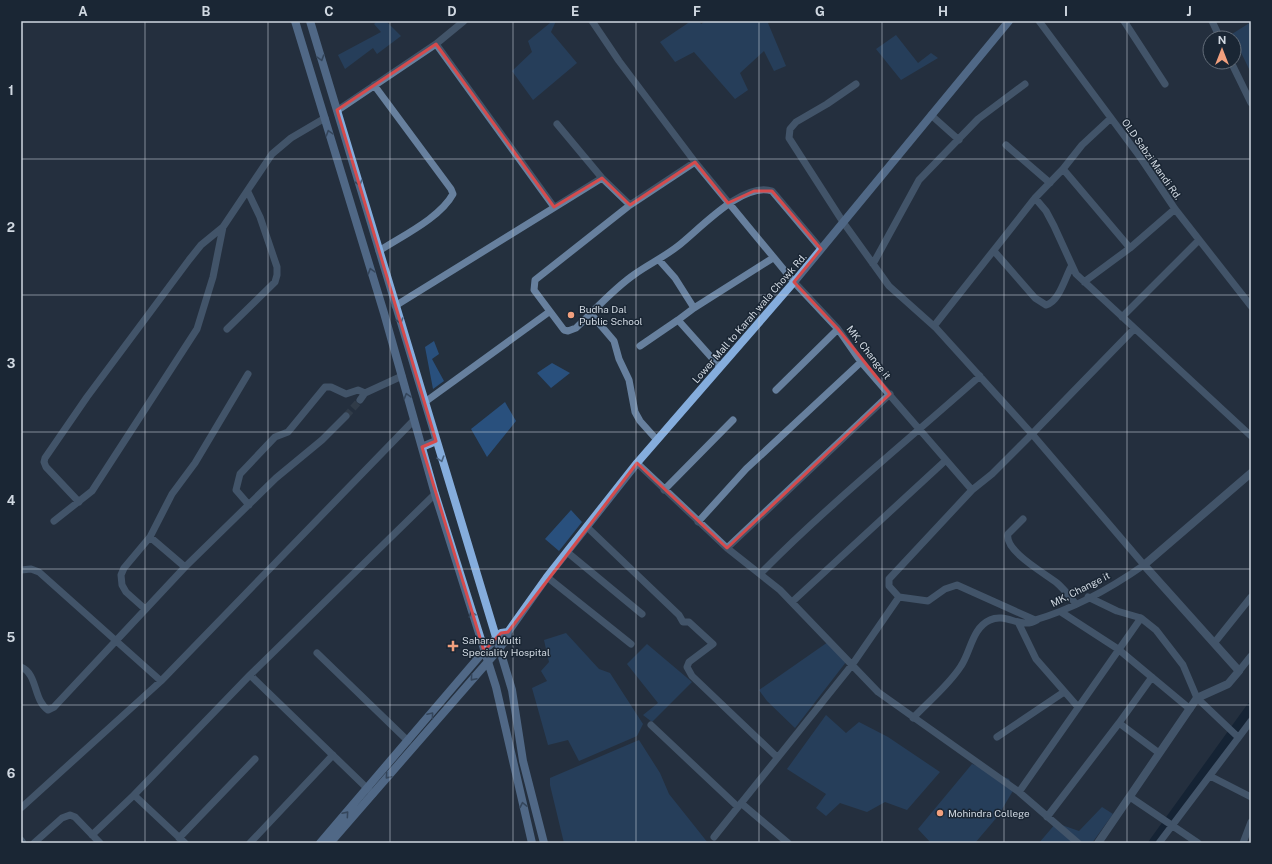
<svg xmlns="http://www.w3.org/2000/svg" width="1272" height="864" font-family="'Public Sans',sans-serif">
	<style>
		.green { fill: #29507d }
		.lines { fill: none; stroke-linecap: round; stroke-linejoin: round }
		.canal { stroke: #031429; stroke-width: 9 }
		.minor-tunnel { stroke: #3e4956; stroke-width: 7; stroke-dasharray: 7 3.5; stroke-linecap: butt }
		.minor { stroke: #67809e; stroke-width: 7 }
		.tertiary { stroke: #67809e; stroke-width: 8 }
		.secondary { stroke: #85addd; stroke-width: 8 }
		.oneway { stroke: #4a6380 }
		.marked { fill: none; stroke: #d54b4d; stroke-width: 3; stroke-linejoin: round }
		.grid { fill: none; stroke: #d0d8e1; stroke-width: 1; stroke-opacity: 0.55 }
		.poi-dot { fill: #f2a07e; stroke: #1a2634; stroke-width: 1.5 }
		.labels { text-anchor: middle; dominant-baseline: central; stroke-width: 3; stroke-linejoin: round; paint-order: stroke }
		.street-label { font-size: 10px; fill: #d0d8e1; stroke: #1a2634 }
		.poi-label { font-size: 10px; fill: #d0d8e1; stroke: #1a2634; text-anchor: start }
		.neatline { fill: none; stroke: #d0d8e1; stroke-width: 1.5 }
		.grid-label { font-size: 13px; text-anchor: middle; font-weight: bold; fill: #d0d8e1 }
	</style>
	<rect width="100%" height="100%" fill="#24303e"/>
	<path class="green" d="M377 21H386L401 36 377 54 373 48 345 69 338 55 381 32 374 24Z
		M549 21H556L551 32 577 63 533 100 512 71 532 52 528 41 550 23Z
		M691 21H699L701 24 706 21H771L768 23 786 66 774 71 764 51 740 73 748 90 735 99 694 52 675 62 660 42Z
		M1251 22V73L1232 34Z
		M896 35 918 63 931 53 938 58 901 80 876 49Z
		M434 341 439 354 432 359 444 381 433 389 425 347Z
		M552 363 570 373 551 388 537 373Z
		M505 402 516 421 487 457 471 429Z
		M571 510 582 522 559 551 545 539Z
		M566 633 599 669 610 673 643 724 637 736 579 761 568 740 548 745 532 688 547 681 541 671 549 662 544 640Z
		M828 642 846 662 795 728 767 701 759 690Z
		M647 644 692 682 652 722 643 715 658 703 627 664Z
		M826 715 846 733 859 722 888 737 940 772 907 810 885 802 867 812 840 803 826 816 816 808 826 794 787 769Z
		M639 740 660 773 669 794 708 843H564L550 785V778Z
		M972 764 1009 779 1014 789 998 816 975 843H931L918 829Z
		M1102 807 1113 814 1092 843H1039L1056 823 1079 831Z"/>
	<g class="lines">
		<path class="canal" d="M1153 843 1251 707"/>
		<path class="minor-tunnel" d="M346 416 360 400"/>
		<path class="minor" d="M592 21 619 61 695 162 794 282 838 329 861 362 972 490 889 579V586L899 597 928 601 945 589 957 585 1035 620C1073 609 1111 588 1144 565L1032 434 992 474 972 490
			M1039 21 1140 157 1175 209 1251 306
			M1124 21 1165 84
			M1212 21 1220 38
			M436 44 554 207
			M1231 62 1251 103
			M856 84 827 104 796 122 790 129 789 138 843 222 889 286 936 328 1032 434 1134 329
			M374 85 451 189 453 194C440 218 402 236 379 251
			M338 110 436 44 464 21
			M931 115 959 140
			M557 124 602 178 630 205
			M1006 145 1050 183
			M695 162 630 205 535 280 534 290 564 330 568 331 576 328C595 310 613 289 635 274 649 264 664 257 678 246 700 229 743 181 772 191L821 249
			M1063 169 1082 145 1111 118
			M1035 198 1046 211 1054 226 1076 274 1251 436
			M994 251 1035 298 1046 305C1059 302 1065 278 1071 267
			M659 260 675 278 694 308
			M873 264 919 180 978 119 1025 84
			M1084 282 1130 248
			M395 306 602 178
			M591 314 614 341 619 359 629 380 635 412 640 421 657 440
			M1122 317 1199 240
			M678 320 694 308 773 258
			M934 326 1035 198 1063 169 1130 248 1175 209
			M227 329 275 282 277 275V267L260 217 248 192
			M640 346 678 320 720 367
			M776 390 838 329
			M360 400 365 393 402 376
			M425 402 549 312
			M637 463 727 548 780 590 878 692 1019 792 1078 843
			M664 490 733 420
			M79 502 46 467 44 462 45 458 87 397 189 260 201 245 223 227 272 154 291 138 325 118
			M249 505 236 490 240 474 275 437 288 432 325 387H331L346 394 358 390 365 393
			M1023 519 1008 534C1004 551 1046 574 1057 583 1064 589 1070 597 1076 604
			M54 521 92 491 197 329 213 277 223 227
			M698 522 746 469 861 362
			M587 527 679 615 683 622H689L713 644 689 662 687 667 692 676 777 757
			M150 537 185 567
			M727 548 890 394
			M567 552 642 614
			M21 570 31 569 39 572 161 681
			M760 574C829 504 906 442 980 376
			M547 577 631 644
			M1088 597 1117 611 1141 618 1156 630 1183 665 1197 698 1238 737
			M792 602 946 460
			M145 609 126 592 122 585 121 575 124 568 150 537 172 494 195 463 248 374
			M1061 612 1118 649 1190 709
			M1019 624 1036 659 1078 707
			M1215 642 1251 597
			M317 653 408 741
			M21 667C38 674 33 700 48 710L54 707 185 567 276 478 322 440 346 416
			M1239 671 1251 656
			M250 675 373 794
			M913 718C929 701 949 685 961 666 971 651 972 628 990 620 1006 612 1021 630 1037 620H1035
			M1119 723 1152 677
			M651 725 738 807
			M997 737 1064 692
			M1210 776 1251 797
			M1019 792 1141 618
			M134 795 185 843
			M1130 797 1198 843
			M741 803 788 843
			M21 808 161 681 414 420
			M1047 817 1119 723 1159 753
			M92 835 134 795 250 675 435 494
			M714 837 852 665 899 597
			M179 838 255 759
			M21 840 23 843
			M34 843 62 818 70 815 75 817 100 843
			M250 843 333 755
			M1159 843 1251 721
			M1243 843 1251 822"/>
		<path class="tertiary" d="M1098 843 1197 698 1228 684 1239 671 1144 565 1251 473"/>
		<path class="secondary" d="M295 21 384 313 435 494 496 687 532 843
			M310 21 512 690 523 761 544 843
			M422 447 436 441
			M320 843 484 651 501 633 508 632
			M330 843 499 649 507 638 508 632 547 577 637 463 794 282 1009 21"/>
	</g>
	<defs><path id="oneway-chevron" d="M-2-3.5L2.5 0L-2 3.5" fill="none" stroke-width="1.6" stroke-linecap="round" stroke-linejoin="round"/></defs>
	<g class="oneway">
		<use href="#oneway-chevron" transform="translate(321 58) rotate(73)"/>
		<use href="#oneway-chevron" transform="translate(329 133) rotate(-107)"/>
		<use href="#oneway-chevron" transform="translate(359 183) rotate(73)"/>
		<use href="#oneway-chevron" transform="translate(371 271) rotate(-107)"/>
		<use href="#oneway-chevron" transform="translate(400 321) rotate(72)"/>
		<use href="#oneway-chevron" transform="translate(407 396) rotate(-106)"/>
		<use href="#oneway-chevron" transform="translate(441 459) rotate(73)"/>
		<use href="#oneway-chevron" transform="translate(472 614) rotate(-107)"/>
		<use href="#oneway-chevron" transform="translate(473 678) rotate(131)"/>
		<use href="#oneway-chevron" transform="translate(431 715) rotate(-50)"/>
		<use href="#oneway-chevron" transform="translate(388 776) rotate(131)"/>
		<use href="#oneway-chevron" transform="translate(523 805) rotate(-102)"/>
		<use href="#oneway-chevron" transform="translate(346 814) rotate(-49)"/>
	</g>
	<path d="M0 0H1272V864H0ZM436 44 554 207 602 178 630 205 695 162 728 203 754 191H772L821 249 794 282 838 329 890 394 727 548 637 463 508 632 501 633 484 651 422 447 436 441 337 110Z" fill="#24303e" fill-opacity=".55" fill-rule="evenodd"/>
	<path class="marked" d="M436 44 554 207 602 178 630 205 695 162 728 203 754 191H772L821 249 794 282 838 329 890 394 727 548 637 463 508 632 501 633 484 651 422 447 436 441 337 110Z"/>
	<path class="grid" d="M145 21V843M268 21V843M390 21V843M513 21V843M636 21V843M759 21V843M882 21V843M1004 21V843M1127 21V843M21 159H1251M21 295H1251M21 432H1251M21 569H1251M21 705H1251"/>
	<g class="poi-dot">
		<circle cx="571" cy="315" r="4"/>
		<path d="M451 640h4v4h4v4h-4v4h-4v-4h-4v-4h4z"/>
		<circle cx="940" cy="813" r="4"/>
	</g>
	<g class="labels">
		<g class="street-label">
			<text transform="translate(1152 159) rotate(55)">OLD Sabzi Mandi Rd.</text>
			<text transform="translate(749 318) rotate(-49)">Lower Mall to Karah wala Chowk Rd.</text>
			<text transform="translate(869 352) rotate(52)">MK, Change it</text>
			<text transform="translate(1080 589) rotate(-27)">MK, Change it</text>
		</g>
		<g class="poi-label">
			<text x="579" y="309">Budha Dal<tspan x="579" dy="12">Public School</tspan></text>
			<text x="462" y="640">Sahara Multi<tspan x="462" dy="12">Speciality Hospital</tspan></text>
			<text x="948" y="813">Mohindra College</text>
		</g>
	</g>
	<rect width="1272" height="864" fill="none" stroke="#1a2634" stroke-width="44"/>
	<g transform="translate(1222 50)"><circle r="19" fill="#1a2634" stroke="#636d79"/>
	<path d="M0-3L7 15L0 10L-7 15Z" fill="#f2a07e"/>
	<text y="-6" font-size="11" font-weight="bold" text-anchor="middle" fill="#d0d8e1">N</text>
	</g>
	<rect x="22" y="22" width="1228" height="820" class="neatline"/>
	<g class="grid-label">
		<text x="83" y="16">A</text>
		<text x="206" y="16">B</text>
		<text x="329" y="16">C</text>
		<text x="452" y="16">D</text>
		<text x="575" y="16">E</text>
		<text x="697" y="16">F</text>
		<text x="820" y="16">G</text>
		<text x="943" y="16">H</text>
		<text x="1066" y="16">I</text>
		<text x="1189" y="16">J</text>
		<text x="11" y="95">1</text>
		<text x="11" y="232">2</text>
		<text x="11" y="368">3</text>
		<text x="11" y="505">4</text>
		<text x="11" y="642">5</text>
		<text x="11" y="778">6</text>
	</g>
</svg>
